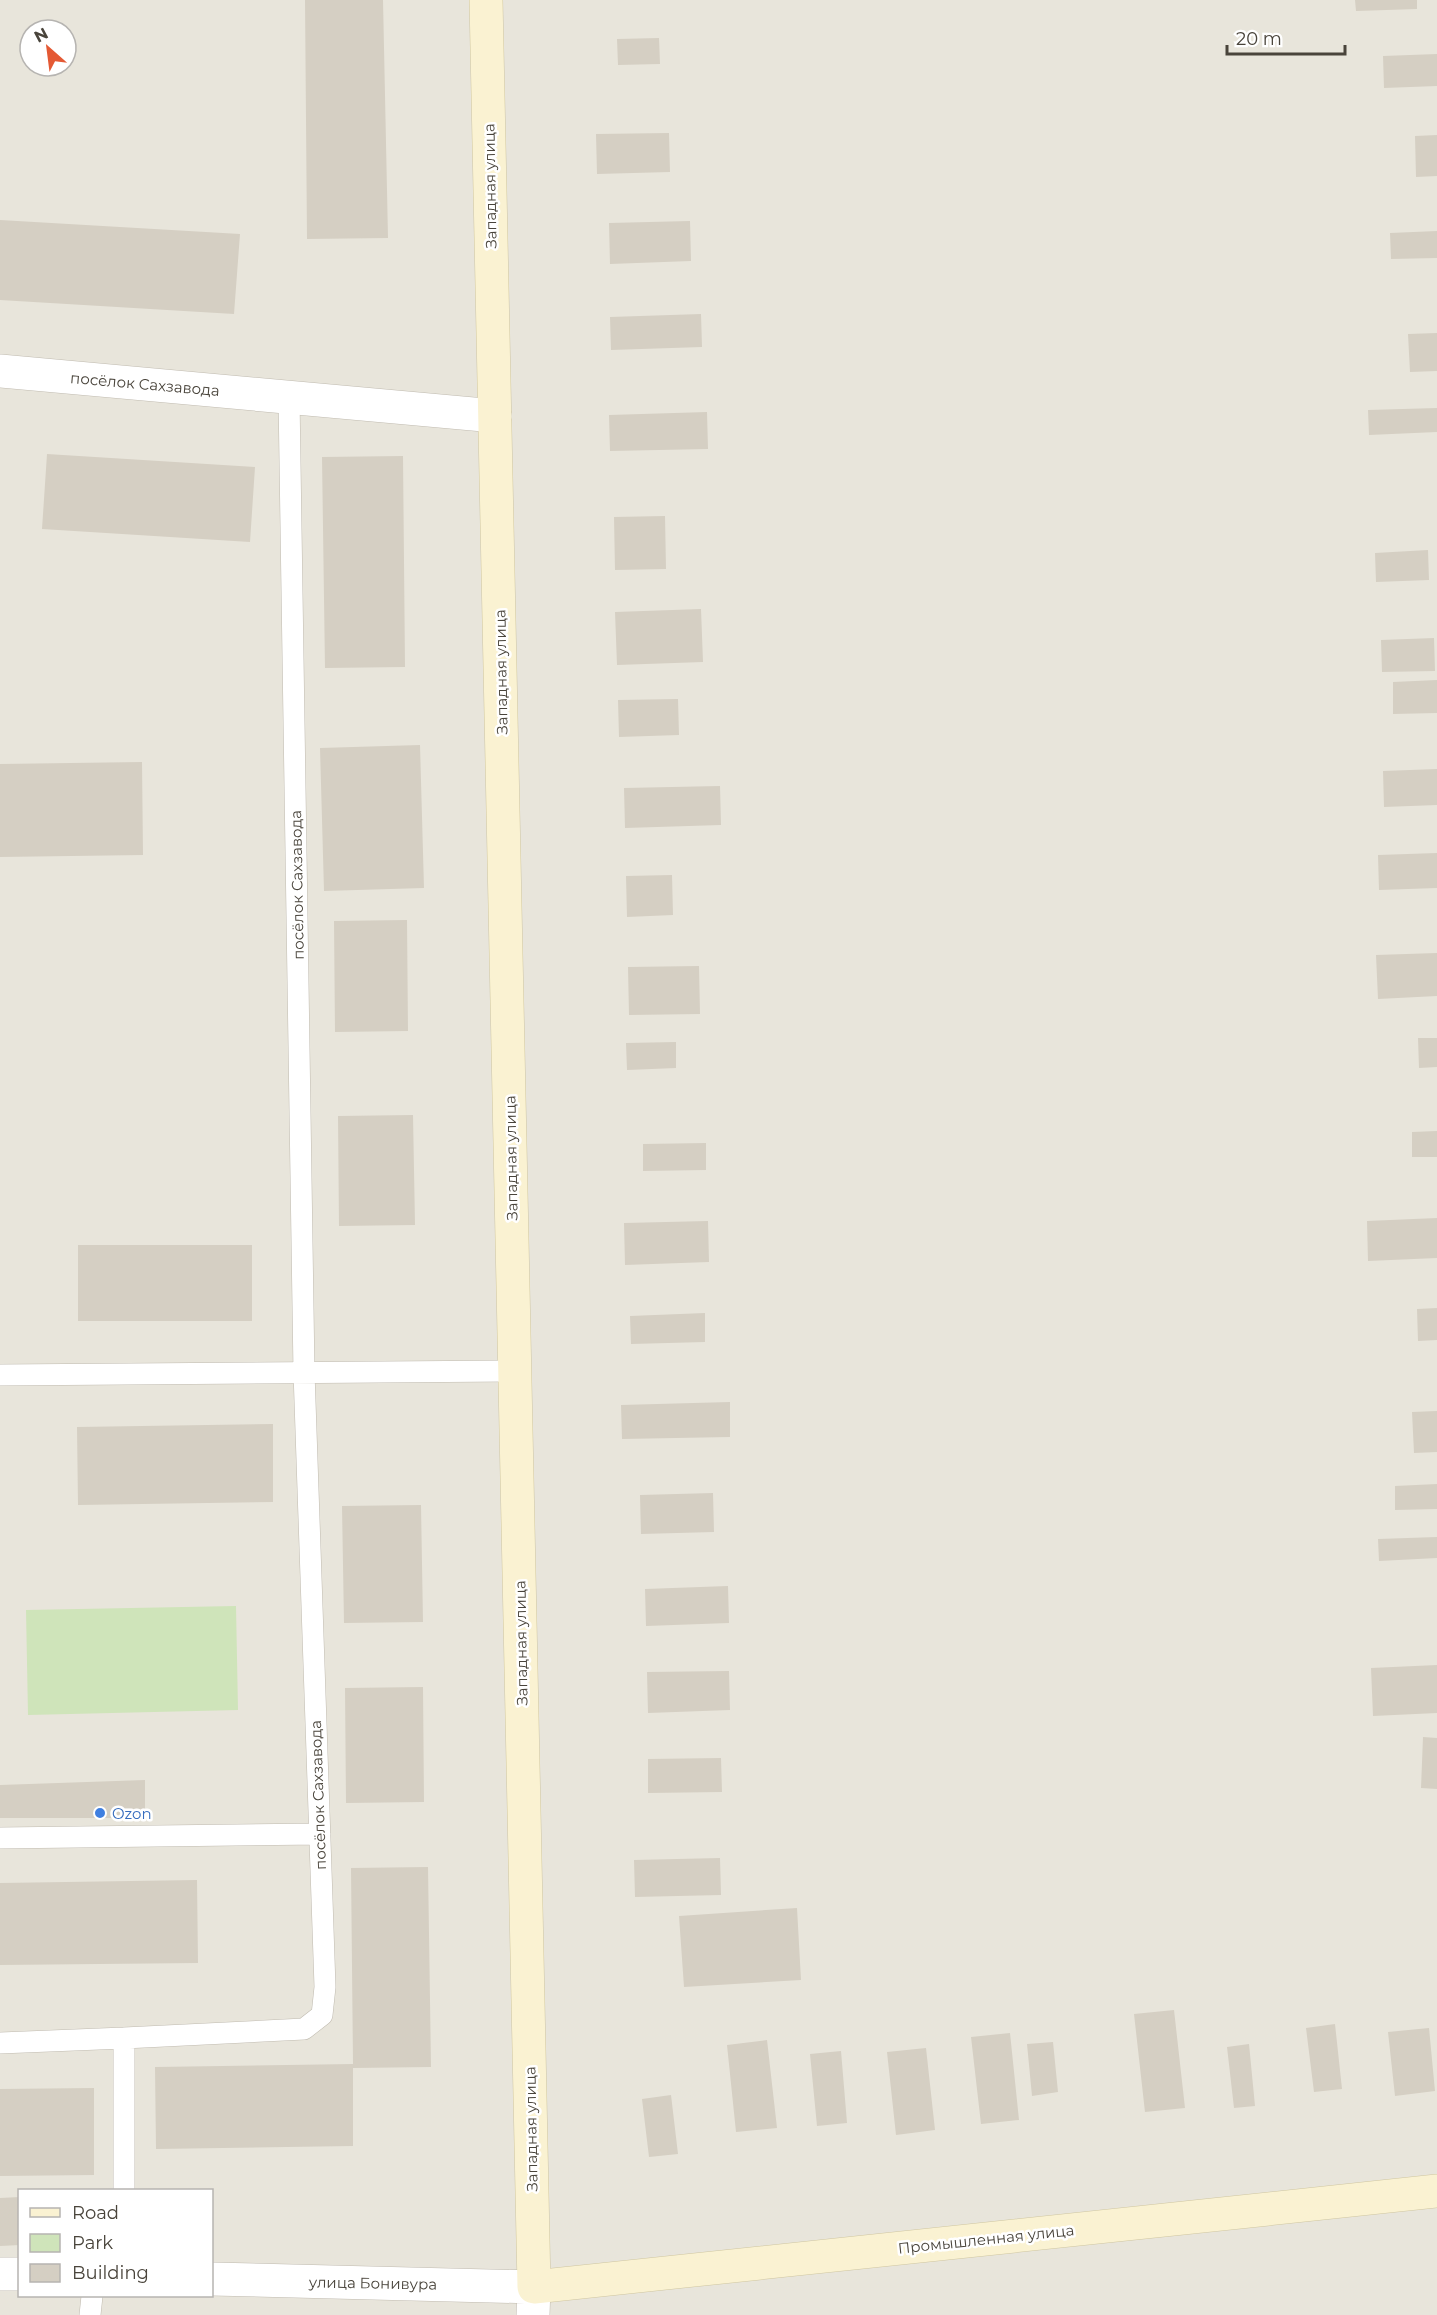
<svg xmlns="http://www.w3.org/2000/svg" width="1437" height="2315" font-family="Montserrat,sans-serif">
	<style>
		.residential { fill: #e8e5db; fill-rule: evenodd }
		.green { fill: #cfe4ba }
		.building { fill: #d5cfc3 }
		.lines { fill: none; stroke-linecap: round; stroke-linejoin: round }
		.lane-casing { stroke: #c0bbb0; stroke-width: 22 }
		.street-casing { stroke: #c0bbb0; stroke-width: 34 }
		.secondary-casing { stroke: #cfc6a1; stroke-width: 34 }
		.lane { stroke: #fff; stroke-width: 21 }
		.street { stroke: #fff; stroke-width: 33 }
		.secondary { stroke: #faf2d2; stroke-width: 33 }
		.shop-dot { fill: #3f7fe0; stroke: #fff; stroke-width: 2 }
		.labels { text-anchor: middle; dominant-baseline: central; stroke-width: 5; stroke-linejoin: round; paint-order: stroke }
		.street-label { font-size: 15px; fill: #49443b; stroke: #fff }
		.shop-label { font-size: 15px; fill: #366cbe; stroke: #fff; text-anchor: start }
	</style>
	<rect width="100%" height="100%" fill="#f5f3ed"/>
	<path class="residential" d="M0 0H1437V2315H0ZM30 30H66V66H30ZM20 2190H212V2296H20Z"/>
	<path class="green" d="M236 1606 238 1710 28 1715 26 1610Z"/>
	<path class="building" d="M305 0H383L388 238 307 239Z
		M1355 0H1417V9L1356 11Z
		M659 38 660 64 618 65 617 39Z
		M1437 54V86L1384 88 1383 56Z
		M669 133 670 172 597 174 596 134Z
		M1437 135V176L1416 177 1415 136Z
		M0 220 240 234 234 314 0 300Z
		M690 221 691 261 610 264 609 223Z
		M1437 231V258L1391 259 1390 233Z
		M701 314 702 347 611 350 610 317Z
		M1437 333V371L1410 372 1408 334Z
		M1437 408V432L1369 435 1368 410Z
		M707 412 708 449 610 451 609 415Z
		M47 454 255 467 250 542 42 529Z
		M403 456 405 667 325 668 322 457Z
		M665 516 666 569 615 570 614 517Z
		M1428 550 1429 580 1376 582 1375 553Z
		M701 609 703 662 617 665 615 612Z
		M1434 638 1435 671 1382 672 1381 640Z
		M1437 680V713L1393 714V682Z
		M678 699 679 735 619 737 618 700Z
		M420 745 424 888 324 891 320 748Z
		M142 762 143 855 0 857V764Z
		M1437 769V805L1384 807 1383 771Z
		M720 786 721 825 625 828 624 788Z
		M1437 853V888L1379 890 1378 855Z
		M672 875 673 915 627 917 626 876Z
		M407 920 408 1031 335 1032 334 921Z
		M1437 953V996L1378 999 1376 955Z
		M699 966 700 1014 629 1015 628 967Z
		M1418 1038H1437V1067L1419 1068Z
		M676 1042V1068L627 1070 626 1043Z
		M413 1115 415 1225 339 1226 338 1116Z
		M1437 1131V1157H1412V1132Z
		M706 1143V1170L643 1171V1144Z
		M1437 1218V1258L1368 1261 1367 1221Z
		M708 1221 709 1262 625 1265 624 1223Z
		M78 1245H252V1321H78Z
		M1437 1308V1340L1418 1341 1417 1309Z
		M705 1313V1342L631 1344 630 1316Z
		M730 1402V1437L622 1439 621 1405Z
		M1437 1411V1452L1414 1453 1412 1412Z
		M273 1424V1502L78 1505 77 1427Z
		M1437 1484V1509L1395 1510V1486Z
		M713 1493 714 1532 641 1534 640 1495Z
		M421 1505 423 1622 344 1623 342 1506Z
		M1437 1537V1558L1379 1561 1378 1539Z
		M728 1586 729 1623 646 1626 645 1589Z
		M1437 1665V1713L1373 1716 1371 1668Z
		M729 1671 730 1710 648 1713 647 1672Z
		M423 1687 424 1802 346 1803 345 1688Z
		M1423 1737 1437 1738V1789L1421 1788Z
		M721 1758 722 1792 648 1793V1759Z
		M145 1780V1818H0V1785Z
		M720 1858 721 1895 635 1897 634 1860Z
		M428 1867 431 2067 353 2068V2146L156 2149 155 2067 353 2064 351 1868Z
		M197 1880 198 1963 0 1965V1883Z
		M797 1908 801 1980 684 1987 679 1916Z
		M1174 2010 1185 2108 1145 2112 1134 2014Z
		M1335 2024 1342 2089 1314 2092 1306 2028Z
		M1429 2028 1435 2091 1395 2096 1388 2032Z
		M1010 2033 1019 2120 981 2124 971 2037Z
		M767 2040 777 2128 736 2132 727 2045Z
		M1053 2042 1058 2092 1032 2096 1027 2044Z
		M1249 2044 1255 2106 1234 2108 1227 2047Z
		M926 2048 935 2130 896 2135 887 2052Z
		M841 2051 847 2123 817 2126 810 2054Z
		M94 2088V2175L0 2176V2089Z
		M671 2095 678 2154 649 2157 642 2099Z
		M20 2197V2245L0 2246V2198Z"/>
	<g class="lines">
		<defs>
			<path id="lane" d="M0 1375 515 1371
				M0 1838 320 1834
				M0 2043 124 2038
				M124 2190V2038L304 2029 322 2015 325 1987 304 1372 289 397
				M90 2315 92 2296"/>
			<path id="street" d="M0 371 495 416
				M0 2274H20
				M212 2279 534 2287 533 2315"/>
			<path id="secondary" d="M486 0 534 2287 1437 2191"/>
		</defs>
		<use href="#lane" class="lane-casing"/>
		<use href="#street" class="street-casing"/>
		<use href="#secondary" class="secondary-casing"/>
		<use href="#lane" class="lane"/>
		<use href="#street" class="street"/>
		<use href="#secondary" class="secondary"/>
	</g>
	<circle class="shop-dot" cx="100" cy="1813" r="6"/>
	<g class="labels">
		<g class="street-label">
			<text transform="translate(490 186) rotate(-91)">Западная улица</text>
			<text transform="translate(145 384) rotate(5)">посёлок Сахзавода</text>
			<text transform="translate(501 672) rotate(-91)">Западная улица</text>
			<text transform="translate(297 885) rotate(-91)">посёлок Сахзавода</text>
			<text transform="translate(511 1158) rotate(-91)">Западная улица</text>
			<text transform="translate(521 1643) rotate(-91)">Западная улица</text>
			<text transform="translate(318 1795) rotate(-92)">посёлок Сахзавода</text>
			<text transform="translate(531 2129) rotate(-91)">Западная улица</text>
			<text transform="translate(986 2239) rotate(-6)">Промышленная улица</text>
			<text transform="translate(373 2283) rotate(1)">улица Бонивура</text>
		</g>
		<g class="shop-label">
			<text x="112" y="1813">Ozon</text>
		</g>
	</g>
	<rect x="18" y="2189" width="195" height="108" fill="#ffffff" stroke="#b6b4b1" stroke-width="1.5"/>
	<rect x="30" y="2208" width="30" height="9" fill="#faf2d2" stroke="#b6b4b1" stroke-width="1.5"/>
	<text x="72" y="2219" font-size="18" fill="#49443b">Road</text>
	<rect x="30" y="2234" width="30" height="18" fill="#cfe4ba" stroke="#b6b4b1" stroke-width="1.5"/>
	<text x="72" y="2249" font-size="18" fill="#49443b">Park</text>
	<rect x="30" y="2264" width="30" height="18" fill="#d5cfc3" stroke="#b6b4b1" stroke-width="1.5"/>
	<text x="72" y="2279" font-size="18" fill="#49443b">Building</text>
	<g transform="translate(48 48) rotate(332)"><circle r="28" fill="#ffffff" stroke="#b6b4b1" stroke-width="1.5"/>
	<path d="M0-4.5L10 22L0 15L-10 22Z" fill="#e45934"/>
	<text y="-9" font-size="16" font-weight="bold" text-anchor="middle" fill="#49443b">N</text>
	</g>
	<path d="M1227 45v9h118v-9" fill="none" stroke="#49443b" stroke-width="3"/>
	<text x="1236" y="45" font-size="18" fill="#49443b" stroke="#ffffff" stroke-width="4.5" paint-order="stroke">20 m</text>
</svg>
